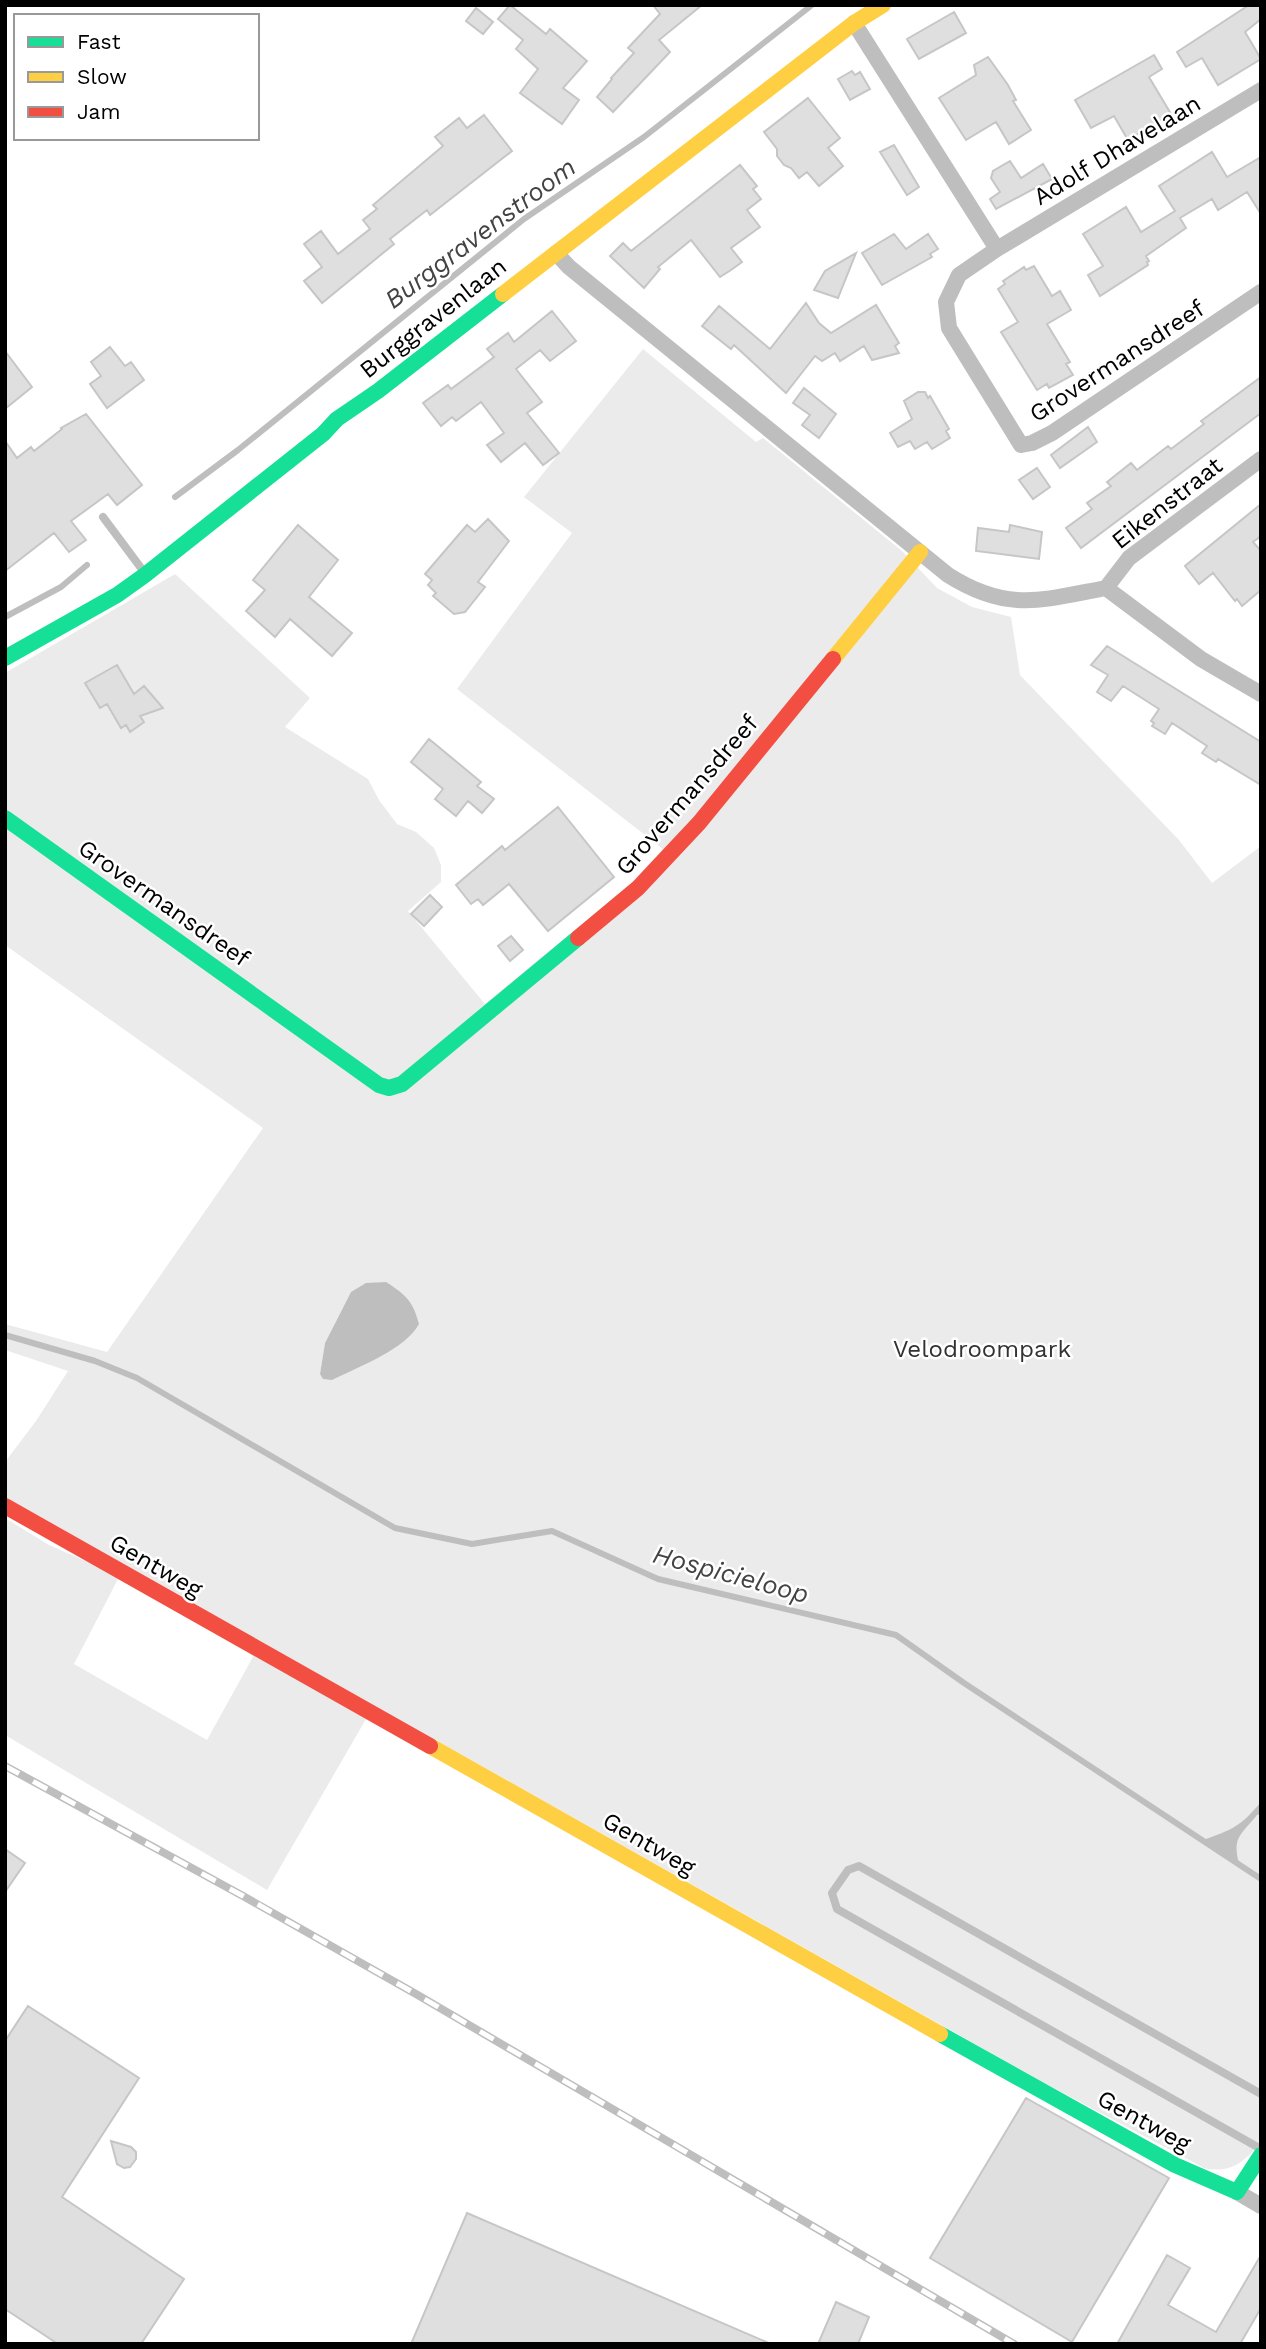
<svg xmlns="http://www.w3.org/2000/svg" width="1266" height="2349" font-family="'Work Sans',sans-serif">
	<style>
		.green { fill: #ebebeb; fill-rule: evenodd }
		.water { fill: #bebebe }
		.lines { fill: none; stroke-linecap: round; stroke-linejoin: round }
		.stream { stroke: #bebebe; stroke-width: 6 }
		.building { fill: #dfdfdf; stroke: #c6c6c6; stroke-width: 2 }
		.lane { stroke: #bebebe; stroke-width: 8 }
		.street { stroke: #bebebe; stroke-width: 16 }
		.fast { stroke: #16e098; stroke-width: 16 }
		.slow { stroke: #ffcf43; stroke-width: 16 }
		.jam { stroke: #f24e42; stroke-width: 16 }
		.rail-casing { stroke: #bebebe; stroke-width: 8 }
		.rail { stroke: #fff; stroke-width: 5; stroke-dasharray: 16; stroke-linecap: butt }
		.labels { text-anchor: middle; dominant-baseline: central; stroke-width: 5; stroke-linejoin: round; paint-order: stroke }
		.street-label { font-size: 24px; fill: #000; stroke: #fff }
		.park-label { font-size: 24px; fill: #323232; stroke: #fff }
		.water-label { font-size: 26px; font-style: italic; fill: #434343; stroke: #fff }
	</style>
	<rect width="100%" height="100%" fill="#fff"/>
	<path class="green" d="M643 349 756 442 763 438 902 551 937 588 972 607 1011 617 1020 675 1179 840 1212 883 1261 846V2142C1244 2162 1231 2174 1204 2168L1037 2079 5 1497V1462L36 1421 68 1371 5 1350V1324L107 1352 263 1128 5 945V673L175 574 310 698 285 727 368 779 379 800 397 824 416 832 434 848 441 865V882L408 911 485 1004 632 883 663 849 457 689 572 533 524 497ZM351 1292 320 1374 325 1343Z
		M5 1518 49 1545 88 1562 118 1579 74 1664 207 1740 254 1655 366 1719 267 1890 5 1735Z"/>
	<path class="water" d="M386 1282C406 1295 413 1301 419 1324 406 1349 358 1367 332 1380L323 1379 320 1374 325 1343 351 1292 366 1283Z
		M1261 1802V1814L1257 1815C1241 1835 1232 1837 1239 1864L1203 1840C1232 1830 1241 1826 1261 1802Z"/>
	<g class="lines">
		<path class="stream" d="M175 497 238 450 524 219 644 137 812 5
			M5 617 61 587 87 565
			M5 1335 95 1361 137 1378 395 1528 472 1544 552 1531 658 1579 896 1635 964 1683 1261 1879"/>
	</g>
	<path class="building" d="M510 5 546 34 550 29 587 61 563 88 579 100 562 124 520 93 538 69 516 49 523 40 498 19Z
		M653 5H702L659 40 670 52 613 112 597 97 612 79 611 78 634 53 628 48 660 14Z
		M1249 5H1261V19L1245 32 1261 59 1218 85 1202 58 1186 67 1177 52Z
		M476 8 493 22 483 34 466 21Z
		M954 12 966 33 919 59 907 39Z
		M1154 55 1162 69 1149 77 1171 114 1128 140 1114 116 1091 128 1075 100Z
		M988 57 1008 85 1016 100 1013 101 1031 130 1009 144 996 122 966 140 939 98 976 75 974 65Z
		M852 71 855 75 860 72 870 89 850 100 838 79Z
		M808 98 840 138 828 148 843 166 819 186 807 172 799 178 791 168 784 165 777 156V149L764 132Z
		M484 115 512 151 430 215 427 210 390 239 394 244 322 303 304 281 322 267 304 244 321 231 338 254 370 229 363 220 377 209 373 205 443 146 435 137 459 118 467 128Z
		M894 145 919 187 907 195 880 152Z
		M1212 152 1227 177 1261 157V214L1247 192 1218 210 1212 199 1180 218 1186 228 1146 256 1149 261 1147 262 1148 265 1100 296 1088 275 1103 266 1083 234 1126 207 1141 232 1175 211 1159 186Z
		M1010 161 1021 178 1043 164 1052 179 996 209 990 199 1000 192 991 178 993 171Z
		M740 165 757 186 753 189 761 199 747 210 760 227 731 248 742 262 731 270 720 277 691 240 658 267 660 269 644 288 610 256 623 243 631 251Z
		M894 234 906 249 928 234 938 249 930 254 932 257 882 285 862 253Z
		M856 253 838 298 814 290 825 271Z
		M1034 266 1052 296 1060 291 1071 310 1047 324 1070 362 1066 364 1073 375 1049 388 1047 384 1037 390 1001 332 1018 322 998 289 1005 284 1003 281 1024 267 1026 270Z
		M806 303 819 323 831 333 876 305 899 343 895 346 899 353 872 360 864 346 840 361 835 353 822 361 815 356 786 393 734 345 731 349 702 326 719 306 770 349Z
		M552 311 576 341 550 361 540 350 516 369 542 402 527 413 559 453 543 465 525 443 501 462 487 445 504 433 481 402 456 421 452 417 441 426 423 403 448 385 451 389 494 357 487 349 508 333 514 342Z
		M110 347 125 366 131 362 144 380 107 408 90 384 101 376 91 362Z
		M5 351 32 387 5 409Z
		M1261 377V413L1081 548 1066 528 1092 509 1087 503 1111 486 1107 482 1131 463 1137 470 1168 446 1171 449 1204 424 1201 421Z
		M804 388 836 414 819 438 802 425 810 415 793 403Z
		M918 392H925L928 398 930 396 949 429 946 431 950 438 932 449 927 442 915 449 910 441 898 447 890 433 912 419 904 401Z
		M86 414 142 485 117 505 108 494 71 521 86 540 69 552 54 533 5 571V441L17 458 31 447 34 451 62 429 61 428Z
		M1088 427 1097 442 1060 468 1051 455Z
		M1037 468 1050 487 1033 499 1019 480Z
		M1261 504V536L1253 542 1261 551V590L1242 606 1237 599 1235 601 1213 573 1199 584 1185 566Z
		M488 519 509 541 478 582 485 587 465 612 454 614 433 596 436 593 428 585 432 580 425 574 467 525 475 532Z
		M298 525 338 560 309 597 352 633 332 656 290 619 275 637 246 611 265 590 253 580Z
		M1010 525 1042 532 1039 559 976 551 978 528 1009 532Z
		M1107 646 1261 742V785L1218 759 1216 762 1202 753 1207 746 1172 723 1165 734 1152 726 1154 723 1151 721 1159 709 1123 686 1111 701 1097 692 1108 675 1091 665Z
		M117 665 134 694 144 686 163 708 140 716 144 722 130 732 126 725 121 728 107 704 100 708 85 683Z
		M429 739 481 782 477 786 494 799 482 813 468 801 456 816 435 799 443 789 411 762Z
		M558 807 614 877 548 931 509 884 483 905 478 899 471 904 456 885 502 846 505 850Z
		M430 895 442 907 424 926 411 914Z
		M511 936 523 950 510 961 498 946Z
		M5 1849 25 1863 5 1892Z
		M28 2006 139 2078 62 2197 184 2279 141 2344H58L5 2309V2041Z
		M1026 2098 1169 2178 1072 2342 930 2258Z
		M111 2141 131 2147 136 2152V2159L130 2167 124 2168 117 2164Z
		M467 2213 771 2344H411Z
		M1167 2255 1190 2268 1168 2305 1216 2332 1261 2255V2308L1240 2344H1117Z
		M836 2302 869 2317 858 2344H818Z"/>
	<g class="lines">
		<path class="lane" d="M103 517 144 572
			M1261 2094 859 1866 848 1870 832 1893 837 1909 1261 2149"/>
		<path class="street" d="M854 23 997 249 959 275 946 302 949 328 1021 445 1032 443 1052 433 1261 292
			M997 249 1261 90
			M556 253 569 267 948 575C1008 613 1042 600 1106 588L1201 659 1261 694
			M1106 588 1129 558 1261 459
			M1237 2192 1261 2206"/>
		<path class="fast" d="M5 658 117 595 145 575 323 434 337 419 378 391 503 294
			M5 818 379 1085 389 1088 402 1084 578 938
			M940 2034 1175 2165 1237 2192 1261 2155"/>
		<path class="slow" d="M503 294 854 23 883 5
			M833 659 920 552
			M430 1746 940 2034"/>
		<path class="jam" d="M578 938 638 888 699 823 833 659
			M5 1506 430 1746"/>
		<defs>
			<path id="rail" d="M5 1766 243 1896 416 1994 1014 2344"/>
		</defs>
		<use href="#rail" class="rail-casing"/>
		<use href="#rail" class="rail"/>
	</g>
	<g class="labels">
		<g class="street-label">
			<text transform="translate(1117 150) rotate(-31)">Adolf Dhavelaan</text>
			<text transform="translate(433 318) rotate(-38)">Burggravenlaan</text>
			<text transform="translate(1117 361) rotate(-33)">Grovermansdreef</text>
			<text transform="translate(1167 503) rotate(-38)">Eikenstraat</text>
			<text transform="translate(687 795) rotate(-49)">Grovermansdreef</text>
			<text transform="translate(164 903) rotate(35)">Grovermansdreef</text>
			<text transform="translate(156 1566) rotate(30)">Gentweg</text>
			<text transform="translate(649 1844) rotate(30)">Gentweg</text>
			<text transform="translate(1144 2121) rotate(29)">Gentweg</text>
		</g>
		<g class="park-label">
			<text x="982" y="1349">Velodroompark</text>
		</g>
		<g class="water-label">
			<text transform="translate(480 233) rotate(-37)">Burggravenstroom</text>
			<text transform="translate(731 1574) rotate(15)">Hospicieloop</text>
		</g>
	</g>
	<rect width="1266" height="2349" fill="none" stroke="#000000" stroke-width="14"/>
	<rect x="14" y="14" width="245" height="126" fill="#ffffff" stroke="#999999" stroke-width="2"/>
	<rect x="28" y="37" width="35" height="10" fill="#16e098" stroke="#999999" stroke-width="2"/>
	<text x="77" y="49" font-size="21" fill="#000000">Fast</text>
	<rect x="28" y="72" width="35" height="10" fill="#ffcf43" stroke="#999999" stroke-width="2"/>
	<text x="77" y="84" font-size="21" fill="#000000">Slow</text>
	<rect x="28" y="107" width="35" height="10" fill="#f24e42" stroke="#999999" stroke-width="2"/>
	<text x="77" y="119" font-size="21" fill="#000000">Jam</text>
</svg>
